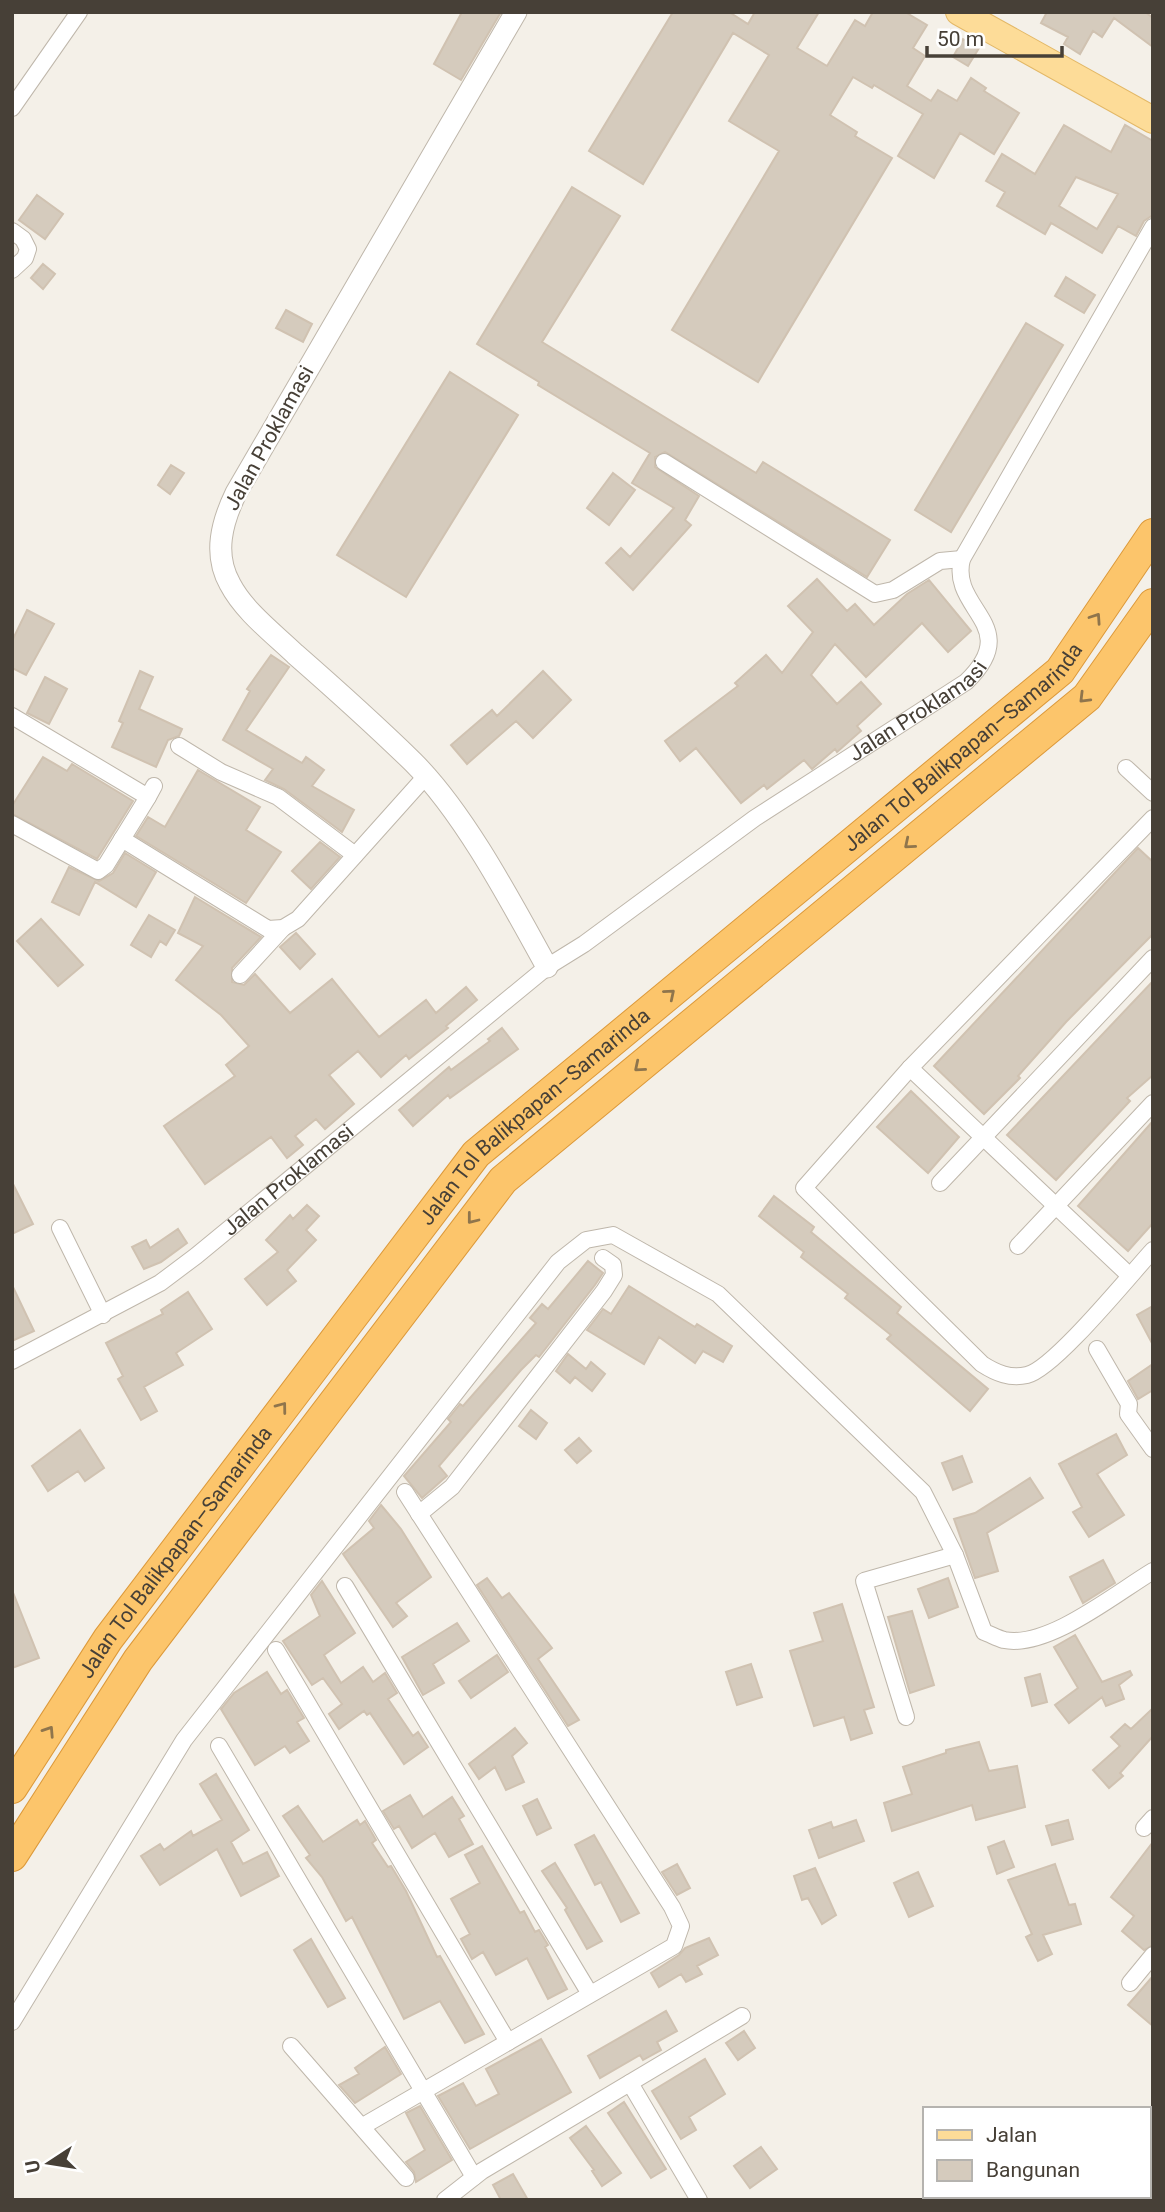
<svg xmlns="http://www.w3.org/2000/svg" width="1165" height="2212" font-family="Roboto,sans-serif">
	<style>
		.building { fill: #d5cbbd; stroke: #d0c2b1; stroke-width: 2; fill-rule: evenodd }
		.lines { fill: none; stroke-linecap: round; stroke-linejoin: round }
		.minor-casing { stroke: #bfb7ab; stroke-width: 18 }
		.tertiary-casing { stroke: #bfb7ab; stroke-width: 23 }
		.primary-casing { stroke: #e3b867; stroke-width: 28 }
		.motorway-casing { stroke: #dc993a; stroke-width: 32 }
		.minor { stroke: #fff; stroke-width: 16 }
		.tertiary { stroke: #fff; stroke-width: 21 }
		.primary { stroke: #fddc98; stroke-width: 26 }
		.motorway { stroke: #fcc56b; stroke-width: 30 }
		.oneway { stroke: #8f754c }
		.labels { text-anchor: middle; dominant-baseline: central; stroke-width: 5; stroke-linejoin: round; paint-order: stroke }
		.street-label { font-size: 21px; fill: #474037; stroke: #fff }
	</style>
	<rect width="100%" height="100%" fill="#f4f0e8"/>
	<path class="building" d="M462 12H501L461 80 434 64Z
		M673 12H729L748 24 755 12H819L797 48 827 66 855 20 865 26 873 12H905L927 25 913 48 925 56 907 86 931 101 938 90 957 101 971 78 986 88 984 91 1019 113 994 154 960 133 934 178 898 156 923 114 874 85 872 88 853 77 830 115 857 132 855 136 892 158 758 382 672 330 779 151 729 121 769 55 733 33 643 184 589 151Z
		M1047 12H1145L1153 18V47L1114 18 1102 37 1093 31 1080 54 1064 44 1068 37 1041 23Z
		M963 39 979 48 968 66 953 57Z
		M1064 125 1111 152 1125 125 1153 141V215L1144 221 1136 236 1118 226 1102 253 1051 223 1045 234 997 206 1005 192 986 181 1002 154 1035 174ZM1076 177 1118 194 1097 229 1059 206Z
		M572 187 620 216 542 342 756 473 763 462 890 540 867 577 665 452 655 457V467L699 496 685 520 691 525 633 590 606 563 621 548 630 557 674 508 632 483 650 453 538 385 539 382 477 344Z
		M37 195 63 214 45 239 19 220Z
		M43 264 55 274 43 289 31 278Z
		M1066 277 1095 295 1084 313 1055 296Z
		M286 310 312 324 303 342 276 328Z
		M1026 323 1063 345 951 532 915 510Z
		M450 372 518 415 406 597 337 555Z
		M171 465 184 473 170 494 158 485Z
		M613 473 635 490 609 525 587 508Z
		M817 579 847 611 855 604 874 625 907 594 929 580 971 631 948 652 922 623 866 677 835 644 811 675 837 704 861 682 881 704 857 726 861 731 837 752 835 749 812 769 804 760 767 789 764 785 741 803 696 748 680 761 665 741 738 686 735 683 766 655 782 673 813 632 788 606Z
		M27 610 54 624 26 675 12 668V641Z
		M271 655 289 667 246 730 302 763 306 757 324 770 312 786 354 810 342 832 284 789 265 780 273 769 223 740 250 691 247 689Z
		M140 671 153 677 139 709 182 729 179 736 168 740 156 767 112 747 123 723 119 721Z
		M543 671 571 700 533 738 516 721 467 764 451 745 492 710 497 716Z
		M45 677 67 689 49 724 27 713Z
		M43 757 67 771 72 764 133 801 97 859 12 814V806Z
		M198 770 260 807 246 830 281 852 246 903 136 836 148 817 165 827Z
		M320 842 340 857 311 889 292 871Z
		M1138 848 1153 862V934L1066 1022 1018 1076 1020 1078 984 1114 934 1066Z
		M125 853 156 872 136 907 95 882 79 915 52 902 69 867 99 881 113 873Z
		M195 897 261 937 232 968V982L244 985 255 974 290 1013 332 979 379 1037 426 1000 436 1013 466 987 477 1000 446 1026 448 1028 409 1059 406 1055 381 1077 358 1051 329 1075 354 1104 325 1129 316 1119 295 1136 303 1145 287 1158 271 1137 205 1184 164 1126 235 1076 226 1065 249 1046 221 1015 176 980 203 946 178 933Z
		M149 915 175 930 166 945 160 941 151 957 131 945Z
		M41 919 83 965 58 986 17 941Z
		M296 933 315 954 300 969 280 947Z
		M1153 981V1075L1127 1098 1130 1101 1056 1180 1007 1135Z
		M502 1028 518 1049 450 1098 448 1095 413 1126 399 1110 449 1067 451 1070 490 1041 488 1039Z
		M911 1091 959 1137 928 1173 877 1127Z
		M1153 1121V1223L1128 1251 1078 1206Z
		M12 1182 33 1224 12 1234Z
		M774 1196 814 1227 811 1232 901 1307 897 1313 988 1389 970 1411 887 1339 891 1335 845 1298 848 1294 801 1257 804 1252 759 1216Z
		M307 1205 319 1216 306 1230 316 1240 287 1270 296 1281 267 1305 245 1279 278 1252 266 1240 290 1215 293 1219Z
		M178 1229 187 1243 161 1262 144 1269 132 1247 146 1240 150 1248Z
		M588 1261 603 1273 595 1285 539 1357 536 1355 521 1370 439 1466 447 1476 422 1498 404 1476 451 1422 448 1419 460 1404 463 1406 536 1323 530 1318 542 1304 548 1309Z
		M12 1285 34 1331 12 1341Z
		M629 1286 695 1327 697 1324 732 1346 723 1362 703 1351 695 1363 659 1337 644 1364 587 1330 603 1309 611 1314Z
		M188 1292 212 1329 176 1353 183 1365 144 1387 157 1411 141 1420 118 1379 123 1376 106 1343 163 1314 161 1310Z
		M1153 1306V1345L1137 1315Z
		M568 1354 586 1369 591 1362 605 1374 592 1391 575 1377 570 1383 556 1371Z
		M1153 1364V1390L1138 1399 1128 1381Z
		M531 1410 547 1423 536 1439 519 1426Z
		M80 1430 104 1468 85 1481 78 1471 48 1491 32 1466Z
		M1116 1434 1127 1455 1097 1474 1124 1515 1089 1537 1073 1512 1082 1507 1059 1464Z
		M579 1438 591 1451 577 1463 565 1450Z
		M962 1456 972 1482 953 1490 942 1463Z
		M1030 1478 1043 1498 987 1533 998 1571 975 1578 954 1519 975 1513Z
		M381 1505 401 1529 431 1577 396 1603 407 1616 393 1627 343 1554 374 1528 369 1521Z
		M1103 1560 1115 1583 1083 1603 1070 1577Z
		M487 1578 502 1598 509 1593 552 1648 538 1659 579 1720 568 1726 477 1585Z
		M948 1578 958 1607 929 1618 918 1589Z
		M322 1581 355 1633 324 1655 341 1683 363 1667 373 1682 385 1673 397 1693 388 1699 413 1736 418 1732 428 1747 404 1764 370 1713 367 1715 364 1711 339 1729 329 1714 342 1704 323 1678 312 1685 283 1641 320 1616 311 1595Z
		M12 1590 39 1658 12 1668Z
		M842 1604 874 1707 864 1710 872 1733 851 1740 844 1717 814 1726 790 1651 823 1641 814 1613Z
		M912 1611 934 1685 910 1693 888 1617Z
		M457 1623 469 1641 433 1664 444 1683 423 1695 402 1657Z
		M1075 1635 1102 1682 1130 1671 1132 1675 1119 1685 1124 1699 1106 1706 1102 1697 1069 1723 1055 1705 1078 1688 1054 1647Z
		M497 1655 508 1672 471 1698 459 1681Z
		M751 1664 762 1697 737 1705 726 1672Z
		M267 1672 281 1694 287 1690 304 1718 297 1722 309 1741 290 1753 285 1746 255 1765 221 1709 234 1693Z
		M1040 1674 1047 1702 1032 1706 1025 1678Z
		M1153 1708V1736L1120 1773 1123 1776 1109 1788 1093 1770 1120 1746 1111 1737 1125 1724 1131 1729Z
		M515 1728 527 1743 512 1756 524 1782 506 1790 495 1767 479 1779 469 1764Z
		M979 1742 989 1771 1017 1766 1025 1807 976 1820 972 1805 892 1831 884 1803 912 1794 903 1767 946 1753V1750Z
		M216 1774 249 1830 231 1842 243 1864 267 1852 279 1876 241 1896 217 1849 160 1885 141 1856 160 1844 164 1850 191 1831 193 1836 222 1820 200 1784Z
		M410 1795 423 1817 452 1797 464 1816 459 1819 473 1844 449 1857 435 1833 412 1848 399 1826 394 1829 383 1811Z
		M537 1799 551 1828 537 1835 523 1806Z
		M298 1806 323 1842 357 1820 360 1825 365 1821 376 1840 372 1843 388 1867 391 1866 406 1891 437 1957 440 1956 484 2034 465 2043 440 2001 404 2019 352 1917 346 1921 322 1877 306 1858 310 1855 283 1816Z
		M856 1820 864 1841 819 1858 809 1830 831 1822 833 1828Z
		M1068 1820 1073 1839 1052 1845 1046 1826Z
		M594 1835 639 1913 621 1922 601 1882 595 1885 575 1845Z
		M1004 1841 1014 1867 997 1874 988 1847Z
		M1153 1842V1945L1144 1950 1122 1931 1134 1916 1111 1897Z
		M482 1846 520 1913 524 1911 535 1932 539 1930 548 1945 545 1947 567 1989 548 1999 527 1958 496 1975 483 1952 472 1959 461 1939 470 1934 451 1899 480 1883 465 1855Z
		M555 1863 602 1941 587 1949 565 1910 567 1908 542 1871Z
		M677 1864 690 1888 677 1895 662 1872Z
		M1055 1864 1069 1905 1075 1904 1081 1924 1043 1935 1052 1954 1038 1961 1026 1937 1032 1934 1008 1880Z
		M815 1868 836 1915 822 1924 808 1898 802 1900 794 1876Z
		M918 1872 933 1906 909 1917 894 1883Z
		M709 1938 718 1955 697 1966 702 1974 686 1982 681 1974 659 1987 651 1973 679 1955 685 1948Z
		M311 1939 345 1998 328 2007 294 1950Z
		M1153 1976V2026L1128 2005Z
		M666 2011 677 2031 657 2042 661 2050 643 2060 640 2055 600 2078 588 2056Z
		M744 2031 755 2048 738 2060 726 2043Z
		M541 2039 571 2092 470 2149 438 2096 463 2083 476 2106 499 2094 486 2069Z
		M385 2047 401 2074 355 2103 339 2085 359 2074 355 2068Z
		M705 2059 725 2094 689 2117 696 2130 681 2139 652 2091Z
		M624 2102 666 2169 651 2178 608 2113Z
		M420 2106 452 2160 416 2182 414 2172 406 2162 425 2150 406 2113Z
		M586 2126 621 2173 602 2186 592 2171 594 2170 570 2138Z
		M761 2147 777 2169 750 2188 734 2166Z
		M513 2174 528 2200H501L493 2185Z"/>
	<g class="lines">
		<defs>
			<g id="minor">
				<path d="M12 108 79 12"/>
				<path d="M12 231 23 239 28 249 25 258 12 270"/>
				<path d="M664 462 875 594 893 590 940 561 962 559"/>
				<path d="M12 716 148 797 154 786"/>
				<path d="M179 746 221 772 278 797 355 855"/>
				<path d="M1126 768 1153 793"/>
				<path d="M1153 818 910 1068 804 1188 982 1364C996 1373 1010 1379 1027 1375 1054 1369 1130 1275 1153 1250"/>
				<path d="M12 824 98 871 106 865 148 797"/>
				<path d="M122 839 268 929 283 928 298 919 426 776"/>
				<path d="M240 975 283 928"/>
				<path d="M910 1068 1129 1275"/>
				<path d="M940 1183 1153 958"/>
				<path d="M60 1228 103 1315"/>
				<path d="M1018 1246 1153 1103"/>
				<path d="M1097 1349 1129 1404 1128 1414 1153 1449"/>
				<path id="s1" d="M12 1361 160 1283 196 1256 547 967 584 944 755 818 966 682C1025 625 949 610 962 559L1153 227"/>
				<path d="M419 1514 452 1487 604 1291 614 1275 613 1265 603 1258"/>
				<path d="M345 1586 590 1994"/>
				<path d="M276 1650 508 2042"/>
				<path d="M906 1717 864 1581 955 1555"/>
				<path d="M219 1746 474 2177"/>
				<path d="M1144 1828 1153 1818"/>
				<path d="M1130 1983 1153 1955"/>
				<path d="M12 2022 184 1740 558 1262 586 1240 613 1235 718 1294 923 1492 955 1555 984 1632C990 1634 997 1638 1004 1640 1048 1649 1116 1593 1153 1571"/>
				<path d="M291 2046 406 2178"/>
				<path d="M630 2083 699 2200"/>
				<path d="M363 2126 674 1946 681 1926 672 1907 405 1492"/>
				<path d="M445 2200 482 2171 742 2016"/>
			</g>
			<path id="tertiary" d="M516 12 236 493C222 522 213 554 230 584 244 611 273 633 295 654 335 689 375 725 413 762 465 814 511 902 547 967"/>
			<path id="primary" d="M959 12 1153 120"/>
			<g id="motorway">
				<path id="s2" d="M12 1788 108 1639 476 1154 1060 671 1153 534"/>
				<path d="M12 1856 138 1660 503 1180 1087 697 1153 604"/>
			</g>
		</defs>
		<use href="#minor" class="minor-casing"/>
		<use href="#tertiary" class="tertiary-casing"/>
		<use href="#primary" class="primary-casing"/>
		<use href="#motorway" class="motorway-casing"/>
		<use href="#minor" class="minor"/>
		<use href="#tertiary" class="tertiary"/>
		<use href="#primary" class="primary"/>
		<use href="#motorway" class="motorway"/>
	</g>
	<defs><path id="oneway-chevron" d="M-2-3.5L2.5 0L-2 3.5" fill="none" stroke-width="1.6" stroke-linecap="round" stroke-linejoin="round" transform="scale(1.75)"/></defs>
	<g class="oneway">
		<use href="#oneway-chevron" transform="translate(1096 618) rotate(-56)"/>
		<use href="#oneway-chevron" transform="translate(1084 698) rotate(135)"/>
		<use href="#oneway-chevron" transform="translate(909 844) rotate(140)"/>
		<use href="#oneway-chevron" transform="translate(670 994) rotate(-40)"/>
		<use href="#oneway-chevron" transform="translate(639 1067) rotate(140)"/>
		<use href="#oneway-chevron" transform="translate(472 1219) rotate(128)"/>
		<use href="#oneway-chevron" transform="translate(282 1407) rotate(-53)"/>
		<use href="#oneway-chevron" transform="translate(49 1731) rotate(-57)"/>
	</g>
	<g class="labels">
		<g class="street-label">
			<text transform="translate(269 438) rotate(-61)">Jalan Proklamasi</text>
			<text stroke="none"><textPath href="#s1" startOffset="1118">Jalan Proklamasi</textPath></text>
			<text stroke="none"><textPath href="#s2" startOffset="1421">Jalan Tol Balikpapan–Samarinda</textPath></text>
			<text stroke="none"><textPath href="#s2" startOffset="854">Jalan Tol Balikpapan–Samarinda</textPath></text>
			<text stroke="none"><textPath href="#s1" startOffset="332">Jalan Proklamasi</textPath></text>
			<text stroke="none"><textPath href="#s2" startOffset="287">Jalan Tol Balikpapan–Samarinda</textPath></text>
		</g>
	</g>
	<rect width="1165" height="2212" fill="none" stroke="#474037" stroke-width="28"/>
	<rect x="923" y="2107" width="228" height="91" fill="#ffffff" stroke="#b5b3af" stroke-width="2"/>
	<rect x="937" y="2130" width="35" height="10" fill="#fddc98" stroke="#b5b3af" stroke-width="2"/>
	<text x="986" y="2142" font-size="21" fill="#474037">Jalan</text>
	<rect x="937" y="2160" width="35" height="21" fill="#d5cbbd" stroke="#b5b3af" stroke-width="2"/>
	<text x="986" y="2177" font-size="21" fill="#474037">Bangunan</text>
	<g transform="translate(49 2163) rotate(258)" stroke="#ffffff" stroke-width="5" paint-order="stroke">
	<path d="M0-5L12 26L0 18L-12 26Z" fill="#474037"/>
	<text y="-10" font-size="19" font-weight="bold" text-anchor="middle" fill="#474037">U</text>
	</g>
	<path d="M927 46v10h135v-10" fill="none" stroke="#474037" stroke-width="3.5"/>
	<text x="937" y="46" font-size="21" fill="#474037" stroke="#ffffff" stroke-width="5" paint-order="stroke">50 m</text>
</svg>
